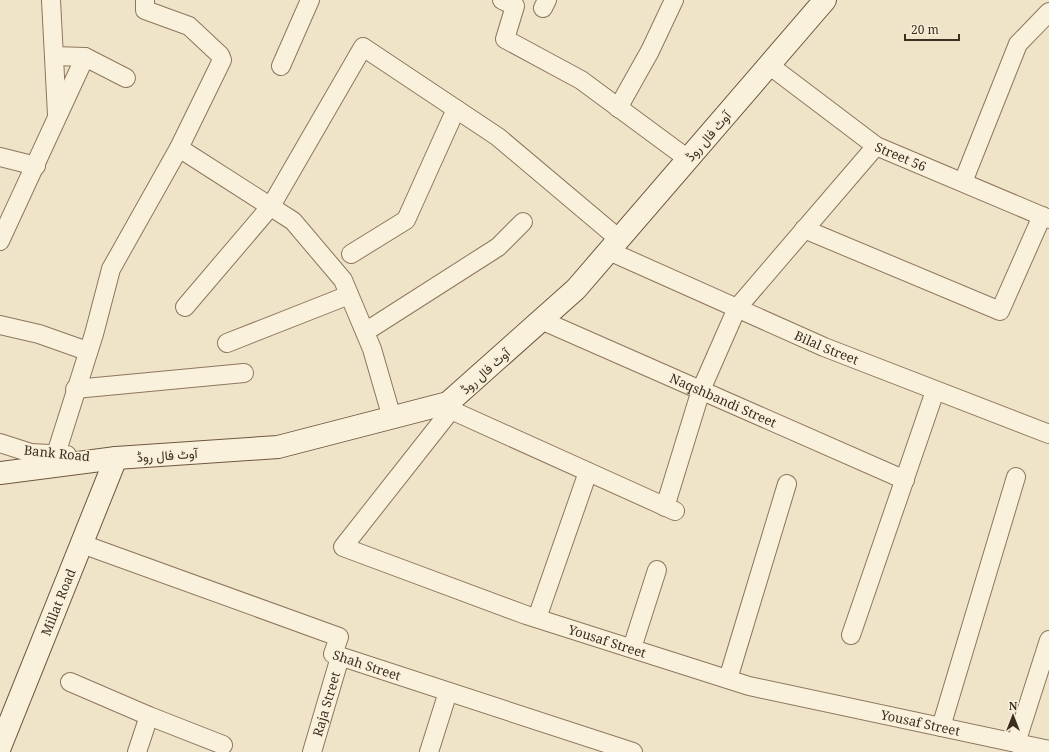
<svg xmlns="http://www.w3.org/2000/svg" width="1049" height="752" font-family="'Noto Serif',Vazirmatn,serif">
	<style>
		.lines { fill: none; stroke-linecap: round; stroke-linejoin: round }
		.street-casing { stroke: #8d765c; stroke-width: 20 }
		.secondary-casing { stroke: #6f573f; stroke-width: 24 }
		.street { stroke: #faf1dc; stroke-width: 18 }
		.secondary { stroke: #faf1dc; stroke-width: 22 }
		.labels { text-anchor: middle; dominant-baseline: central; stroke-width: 3; stroke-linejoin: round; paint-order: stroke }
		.street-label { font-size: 13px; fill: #3d2e20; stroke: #f7eed8 }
	</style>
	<rect width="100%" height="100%" fill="#f0e4c8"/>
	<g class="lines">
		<defs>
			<g id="street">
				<path d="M51 0 57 115"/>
				<path d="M502 0 515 6 505 39 581 80 688 159"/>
				<path d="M543 8 547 0"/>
				<path d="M54 56 85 57 126 78"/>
				<path id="s1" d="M769 65 876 146 1049 219"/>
				<path d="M281 66 310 0"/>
				<path d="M618 108 650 51 674 0"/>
				<path d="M179 148 293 221 343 280 372 349 392 418"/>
				<path d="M0 157 36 166"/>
				<path d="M963 182 1018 44 1049 12"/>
				<path d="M804 229 1000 311 1042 216"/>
				<path d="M0 241 85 57"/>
				<path id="s2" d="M609 251 824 347 1049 434"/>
				<path d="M351 254 406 220 456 109"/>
				<path d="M185 307 271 206 363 47 498 137 619 239"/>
				<path id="s3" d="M541 320 905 480"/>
				<path d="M0 325 39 334 87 351"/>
				<path d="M365 332 498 247 523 222"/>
				<path d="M227 343 349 295"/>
				<path d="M75 389 244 373"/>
				<path d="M448 403 451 410 675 511"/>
				<path id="s4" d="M451 410 343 547 526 615 749 686 1049 750"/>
				<path d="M0 443 31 453 67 455"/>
				<path d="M56 454 94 334 111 269 179 148 222 60 220 55 189 26 145 10V0"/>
				<path d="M665 507 701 390 737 308 876 146"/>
				<path id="s5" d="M82 544 339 637 333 654 633 752"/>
				<path d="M537 618 588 472"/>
				<path d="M851 635 935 391"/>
				<path d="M632 648 657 570"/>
				<path d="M728 679 787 484"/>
				<path d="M70 682 149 716 223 745"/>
				<path d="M941 727 1016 477"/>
				<path d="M1016 743 1049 640"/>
				<path d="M137 752 149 716"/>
				<path id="s6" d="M312 752 340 657"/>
				<path d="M429 752 448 692"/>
			</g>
			<g id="secondary">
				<path d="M0 473 116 458 278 447 448 403 576 289 825 0"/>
				<path id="s7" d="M0 747 116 458"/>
			</g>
		</defs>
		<use href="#street" class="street-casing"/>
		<use href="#secondary" class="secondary-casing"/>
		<use href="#street" class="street"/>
		<use href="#secondary" class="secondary"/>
	</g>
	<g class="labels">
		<g class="street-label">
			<text transform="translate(708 136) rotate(-49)">آوٹ فال روڈ</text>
			<text stroke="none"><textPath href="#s1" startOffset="161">Street 56</textPath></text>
			<text stroke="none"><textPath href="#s2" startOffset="238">Bilal Street</textPath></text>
			<text transform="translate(485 371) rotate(-42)">آوٹ فال روڈ</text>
			<text stroke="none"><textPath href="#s3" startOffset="199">Naqshbandi Street</textPath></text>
			<text transform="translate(57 453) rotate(6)">Bank Road</text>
			<text transform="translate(167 455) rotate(-4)">آوٹ فال روڈ</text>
			<text stroke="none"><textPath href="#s7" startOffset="156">Millat Road</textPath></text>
			<text stroke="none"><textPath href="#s4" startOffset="455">Yousaf Street</textPath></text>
			<text stroke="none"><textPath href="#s5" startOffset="327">Shah Street</textPath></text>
			<text stroke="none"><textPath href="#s6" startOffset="50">Raja Street</textPath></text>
			<text stroke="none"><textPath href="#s4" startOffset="779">Yousaf Street</textPath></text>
		</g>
	</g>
	<g transform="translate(1013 716)" stroke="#f7eed8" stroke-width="3" paint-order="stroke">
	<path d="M0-3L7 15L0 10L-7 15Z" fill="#3d2e20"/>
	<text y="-6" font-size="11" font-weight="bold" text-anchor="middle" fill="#3d2e20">N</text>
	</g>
	<path d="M905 34v6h54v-6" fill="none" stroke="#3d2e20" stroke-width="2"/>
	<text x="911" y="34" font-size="12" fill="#3d2e20" stroke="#f7eed8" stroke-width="3" paint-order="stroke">20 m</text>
</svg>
